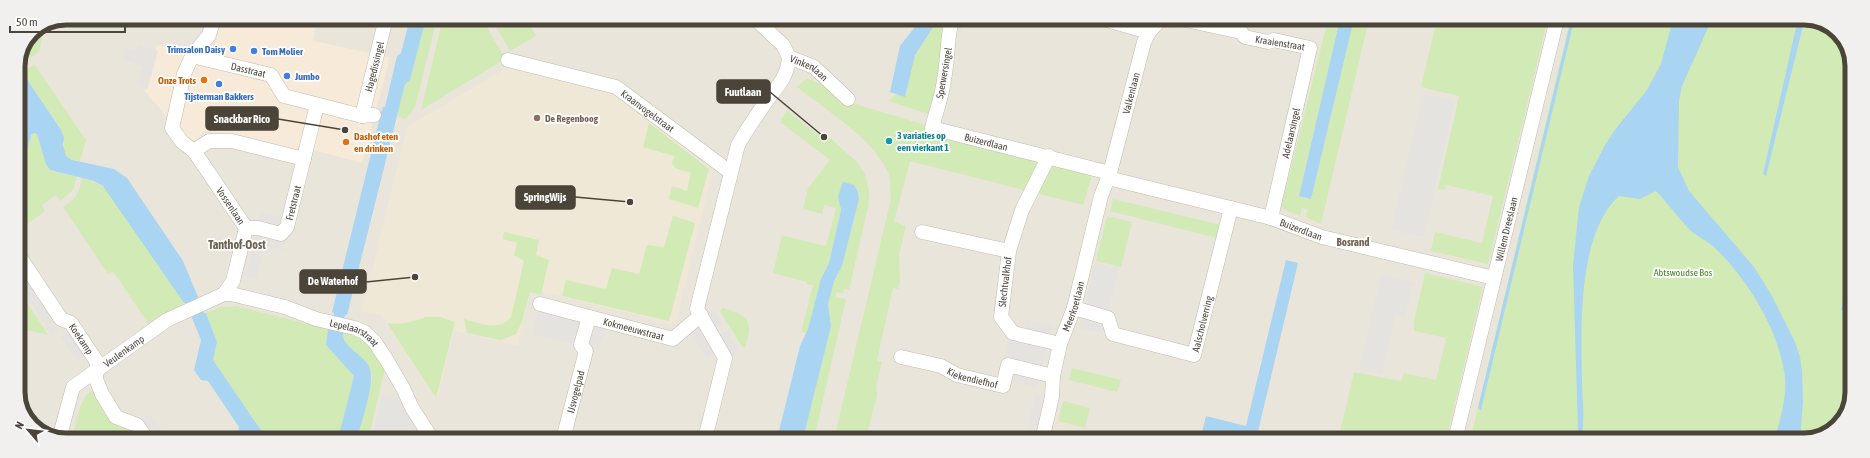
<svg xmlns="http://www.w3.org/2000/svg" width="1870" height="458" font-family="'Asap Condensed',sans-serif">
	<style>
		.residential { fill: #eae5da }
		.commercial { fill: #f7ead8 }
		.education { fill: #efe8d6 }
		.green { fill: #d2eab5 }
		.parking { fill: #e5e3e0 }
		.water { fill: #a9d4f2 }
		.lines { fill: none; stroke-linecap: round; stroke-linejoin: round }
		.street-casing { stroke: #c2bbae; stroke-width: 15 }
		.street { stroke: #fff; stroke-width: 14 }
		.shop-dot { fill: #3f7fe0; stroke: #fff; stroke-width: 1.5 }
		.food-dot { fill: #e8710a; stroke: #fff; stroke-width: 1.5 }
		.education-dot { fill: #8d6e63; stroke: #fff; stroke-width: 1.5 }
		.culture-dot { fill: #0f9aa8; stroke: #fff; stroke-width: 1.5 }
		.labels { text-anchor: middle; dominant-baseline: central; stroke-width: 3.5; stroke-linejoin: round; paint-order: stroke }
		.street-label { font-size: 10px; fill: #4b4439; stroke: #fff }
		.shop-label { font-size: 10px; font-weight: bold; fill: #366cbe; stroke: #fff; text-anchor: start }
		.food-label { font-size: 10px; font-weight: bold; fill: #c56008; stroke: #fff; text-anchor: end }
		.education-label { font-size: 10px; font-weight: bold; fill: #785e54; stroke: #fff; text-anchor: start }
		.culture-label { font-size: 10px; font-weight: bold; fill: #0d838f; stroke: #fff; text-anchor: start }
		.park-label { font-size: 10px; fill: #4a7f2a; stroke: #fff }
		.neighbourhood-label { font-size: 11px; font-weight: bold; fill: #6e6250; stroke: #fff }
		.quarter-label { font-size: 12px; font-weight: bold; fill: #6e6250; stroke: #fff }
		.rim { fill: none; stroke: #4b4439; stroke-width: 5 }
		.leader { fill: none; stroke: #4b4439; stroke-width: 1.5 }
		.callout-dot { fill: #4b4439; stroke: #fff; stroke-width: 1.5 }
		.callout { fill: #4b4439; stroke: #4b4439; stroke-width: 1.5 }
		.callout-label { font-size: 11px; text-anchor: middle; font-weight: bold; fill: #fff }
	</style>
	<rect width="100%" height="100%" fill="#f6f3ec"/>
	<path class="residential" d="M66 18 1570 19 1470 440 56 439 30 424 18 398V66L32 32Z"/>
	<path class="commercial" d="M222 18H317L313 41 390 57 362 163 299 146 296 152 205 131 193 142 182 135 145 91 157 45 212 54Z"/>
	<path class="education" d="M510 66 610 90 713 170 675 325 531 289 517 346 454 331 437 401 381 315 362 311 407 127Z"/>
	<path class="green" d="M426 18H437L415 107 406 119 397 116 405 83 410 80Z
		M443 18H482L505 59 421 110Z
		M491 18H526L536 36 510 51Z
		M939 18H946L941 80 936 84 928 114 888 101 896 95 905 96 915 55Z
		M1328 19H1340L1299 195 1311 199 1354 19H1369L1321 224 1306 217 1307 209 1302 208 1300 216 1281 208Z
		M1437 19H1548L1488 264 1431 251 1435 232 1482 243 1493 196 1446 185 1444 190 1438 189 1459 96 1421 87Z
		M1570 19H1814L1840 34 1852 62 1851 402 1836 428 1804 440H1470Z
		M45 27 39 52 23 63 27 69 34 64 86 140 80 161 69 159 64 154V138L61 130 18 66 32 32Z
		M807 78 823 85 845 101 925 125 926 130 1092 176 1083 205 910 161 894 222 906 226 899 255 900 281 898 289 893 288 877 360 882 362 876 387 877 395 866 439H834L891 199C890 191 891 179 888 172 874 140 825 109 797 87Z
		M787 110 824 140 828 136 857 162 865 174 869 191 868 207 849 290 844 289 843 294 837 292 835 297 846 299 814 439H803L831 325 828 304 834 280 842 266 859 199 858 192 854 185 838 196 841 210 829 263 823 274 808 329 806 333 801 332 813 285 806 284 807 282 773 273 782 235 826 246 836 208 824 205 822 214 803 209 808 188 830 160 780 122Z
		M649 123 709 169 698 208 669 199 672 186 687 191 691 173 675 168 672 164 674 156 643 147Z
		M34 133 37 134 47 167 52 171 77 177 73 190 60 201 56 195 42 205 45 211 18 231V186L31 135Z
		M82 178C93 181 101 184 109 192L184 303 149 325 113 271 108 274 63 207C76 199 79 193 82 178Z
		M1113 199 1221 225 1218 238 1110 211Z
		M673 216 695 223 669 321 562 296 566 280 606 289 612 268 639 274 647 245 664 247Z
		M1107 216 1132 222 1121 267 1096 261Z
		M504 232 539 240 536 255 549 260 541 295 530 292 522 322 516 334 501 340 467 333 464 319C479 323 500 332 511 317L524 261 514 255 517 243 503 239Z
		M1425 273 1483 287 1446 440H1338L1354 372 1401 381 1404 373 1436 380 1446 338 1414 331V321Z
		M18 288 48 335 18 328Z
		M236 306 328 329 326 345 354 376 338 439H267L213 360 217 342 206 313 221 307Z
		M722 308C747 314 754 320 745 347H742L720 311Z
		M426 317H440L455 322 436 398 387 323C402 325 413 322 426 317Z
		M343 333 365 339 385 369 368 439H357L372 379C372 356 342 350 343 333Z
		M1072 368 1121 380 1117 392 1069 380Z
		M94 390 118 426 133 430 139 439H72C76 426 79 394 94 390Z
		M1063 401 1090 408 1085 428 1058 421Z"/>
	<path class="parking" d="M958 18H966L962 32 955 30Z
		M138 44 158 51 147 90 139 83 142 66 123 60 125 47 136 50Z
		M1423 93 1455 101 1424 237 1391 230Z
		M260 212 282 217 280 227 258 222Z
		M257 234 285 241 283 250 264 246 256 280 246 277Z
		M1095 263 1119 268 1103 334 1079 328Z
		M19 269 60 329 52 335 18 285Z
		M1381 274 1413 282 1405 318 1395 316 1382 375 1359 369Z
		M540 305 606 325 598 350 532 334Z
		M715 310 723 324 715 328 707 315Z
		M1026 319 1052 326 1036 387 1009 380 1014 361 1004 358 1010 337 1020 340Z
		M699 327 714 353 706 358 691 332Z
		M727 330 740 351 732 356 719 334Z
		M69 332 85 356 78 361 61 337Z
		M1035 394 1044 397 1033 440H1024L1027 428 1034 430 1035 427 1028 425Z
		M382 395 400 399 424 439H371Z
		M150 414 168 439H155L141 420Z"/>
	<path class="water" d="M410 18H426L410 80 405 84 347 315H345L341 332 343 333C342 348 366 355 370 369 375 383 361 424 357 439H338L354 376 326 345 328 329 330 330 334 313 332 312 381 113 383 107H385L397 56 401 53Z
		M922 18H939L915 55 905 97 890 92 900 46Z
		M1340 19H1354L1311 199 1299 196Z
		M1673 19H1712L1682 86 1679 101 1678 167 1689 191 1754 267 1772 296 1795 342 1800 357 1802 372 1803 402 1800 440H1774C1780 422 1787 396 1785 377 1779 330 1748 280 1715 248 1708 241 1698 237 1690 230 1678 218 1668 203 1656 191L1640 199 1619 196C1577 234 1581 329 1582 381 1582 398 1585 416 1582 433L1578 430 1573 265 1579 207 1589 176 1604 147 1614 131 1647 90 1661 64Z
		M1798 19H1814L1840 34 1803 26 1766 176 1763 174Z
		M1570 24 1573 25 1481 410 1478 408Z
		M18 66 61 130 64 138 63 145 66 156 72 160 114 169 127 178 183 261 198 297 197 298 204 313H206L217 342 213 360 267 439H237L239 427 208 381 201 380 194 370 201 340 186 303H184L103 186 94 181 50 170 46 164 37 134 34 133 31 135 18 186V118C21 106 18 81 18 66Z
		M843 182 854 185 858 192 859 199 842 266 834 281 828 304 831 326 803 439H777L800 346 808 329 821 279 829 263 841 210 838 196Z
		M1286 260 1298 263 1256 440H1227L1225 437 1202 432 1206 416 1246 426Z
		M1851 268V286L1845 311 1841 310Z"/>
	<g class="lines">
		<defs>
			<g id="street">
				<path id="s1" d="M214 18 209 35 192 56 184 74 172 128 182 142 194 151 246 228 233 281 224 294"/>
				<path id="s2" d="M754 18 783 45 789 57 814 67 848 99"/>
				<path id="s3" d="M952 18C947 38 948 59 944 80 942 96 936 112 932 128L1110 173"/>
				<path d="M1103 19 1149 32"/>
				<path d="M1181 19 1241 32 1245 37 1268 42 1274 40 1310 48 1271 218"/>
				<path id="s4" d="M192 56 271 75 284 96 362 116 374 115"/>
				<path id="s5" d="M508 60 616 87 730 172"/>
				<path id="s6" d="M362 116 386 18"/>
				<path d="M194 151 209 141H232L304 159"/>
				<path d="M1049 156 1022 210 1009 251 1001 317 1013 333 1060 344"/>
				<path id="s7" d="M1108 178 1271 218 1322 237 1494 278"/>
				<path id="s8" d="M246 228H258L281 234 287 227 317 105"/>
				<path d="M922 232 1009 251"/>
				<path id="s9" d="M18 258 21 259 61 319 71 323 97 362 96 379 102 394 116 417 137 425 147 439"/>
				<path d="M540 304 589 317"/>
				<path id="s10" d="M1074 308 1108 318 1113 334 1194 355 1231 208"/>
				<path id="s11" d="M901 357 941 366 957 375 1003 386 1008 365 1053 376"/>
				<path id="s12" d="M59 439 73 387 167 320 224 294H231L285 307 316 319 355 328 364 332 374 341 386 359 403 388 412 408 432 439"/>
				<path id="s13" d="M563 439 586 351 581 345 589 317 673 339 701 315"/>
				<path d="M705 439 725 358 697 309 738 145C746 130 756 117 765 103 776 88 788 77 789 57"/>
				<path id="s14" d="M1042 440 1052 397 1053 376 1060 344 1074 308 1101 196 1110 173 1144 42 1149 32 1161 19"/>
				<path id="s15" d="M1455 440 1557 19"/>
			</g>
		</defs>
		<use href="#street" class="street-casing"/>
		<use href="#street" class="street"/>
	</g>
	<g class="shop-dot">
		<circle cx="233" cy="49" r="4"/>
		<circle cx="254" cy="51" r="4"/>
		<circle cx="287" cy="76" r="4"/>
		<circle cx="219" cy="84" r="4"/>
	</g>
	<g class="food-dot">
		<circle cx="204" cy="80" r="4"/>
		<circle cx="346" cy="142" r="4"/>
	</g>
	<circle class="education-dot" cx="537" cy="118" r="4"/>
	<circle class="culture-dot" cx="889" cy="141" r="4"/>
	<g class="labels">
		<g class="street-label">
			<text transform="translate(1280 43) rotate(9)">Kraaienstraat</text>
			<text stroke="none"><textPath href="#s6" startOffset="51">Hagedissingel</textPath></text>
			<text stroke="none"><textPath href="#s2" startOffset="76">Vinkenlaan</textPath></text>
			<text stroke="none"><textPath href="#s4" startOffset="58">Dasstraat</textPath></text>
			<text transform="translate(944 73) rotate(-80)">Sperwersingel</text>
			<text stroke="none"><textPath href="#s14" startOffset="359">Valkenlaan</textPath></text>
			<text stroke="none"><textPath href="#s5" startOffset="151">Kraanvogelstraat</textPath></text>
			<text transform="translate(1291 133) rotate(-77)">Adelaarsingel</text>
			<text stroke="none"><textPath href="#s3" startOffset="168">Buizerdlaan</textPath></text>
			<text stroke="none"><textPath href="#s8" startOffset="70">Fretstraat</textPath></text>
			<text stroke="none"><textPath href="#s1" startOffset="218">Vossenlaan</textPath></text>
			<text stroke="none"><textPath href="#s7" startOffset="200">Buizerdlaan</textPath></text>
			<text stroke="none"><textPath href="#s15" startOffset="217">Willem Dreeslaan</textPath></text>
			<text transform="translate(1005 282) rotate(-83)">Slechtvalkhof</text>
			<text stroke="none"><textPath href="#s14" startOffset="138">Meerkoetlaan</textPath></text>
			<text stroke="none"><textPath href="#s10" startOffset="168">Aalscholverring</textPath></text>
			<text stroke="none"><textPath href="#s13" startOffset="174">Kokmeeuwstraat</textPath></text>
			<text stroke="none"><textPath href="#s12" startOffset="369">Lepelaarstraat</textPath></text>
			<text stroke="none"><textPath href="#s9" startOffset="105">Koekamp</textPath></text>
			<text stroke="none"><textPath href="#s12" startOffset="116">Veulenkamp</textPath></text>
			<text stroke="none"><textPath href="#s11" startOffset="75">Kiekendiefhof</textPath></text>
			<text stroke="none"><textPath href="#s13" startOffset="49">IJsvogelpad</textPath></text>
		</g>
		<g class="shop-label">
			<text x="225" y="49" text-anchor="end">Trimsalon Daisy</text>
			<text x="262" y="51">Tom Molier</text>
			<text x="295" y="76">Jumbo</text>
			<text x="219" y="96" text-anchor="middle">Tijsterman Bakkers</text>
		</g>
		<g class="food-label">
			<text x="196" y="80">Onze Trots</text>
			<text x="354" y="136" text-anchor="start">Dashof eten<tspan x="354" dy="12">en drinken</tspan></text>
		</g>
		<g class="education-label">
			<text x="545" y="118">De Regenboog</text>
		</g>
		<g class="culture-label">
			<text x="897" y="135">3 variaties op<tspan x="897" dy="12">een vierkant 1</tspan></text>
		</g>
		<g class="park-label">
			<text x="1683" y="272">Abtswoudse Bos</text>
		</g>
		<g class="neighbourhood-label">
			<text x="1353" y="242">Bosrand</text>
		</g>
		<g class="quarter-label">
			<text x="237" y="245">Tanthof-Oost</text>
		</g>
	</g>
	<path d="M0 0H1870V458H0ZM66 25H1804A41 41 0 0 1 1845 66V392A41 41 0 0 1 1804 433H66A41 41 0 0 1 25 392V66A41 41 0 0 1 66 25Z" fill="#f1f0ef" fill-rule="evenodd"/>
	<path class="rim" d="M66 25H1804A41 41 0 0 1 1845 66V392A41 41 0 0 1 1804 433H66A41 41 0 0 1 25 392V66A41 41 0 0 1 66 25Z"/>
	<path class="leader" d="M824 137L770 92M345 130L278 119M630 202L575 197M415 277L366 282"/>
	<g class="callout-dot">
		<circle cx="824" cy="137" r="4"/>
		<circle cx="345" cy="130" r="4"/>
		<circle cx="630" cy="202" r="4"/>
		<circle cx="415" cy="277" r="4"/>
	</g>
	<g class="callout">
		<rect x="717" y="80" width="53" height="23" rx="4"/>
		<rect x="206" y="107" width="72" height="23" rx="4"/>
		<rect x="516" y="186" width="59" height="23" rx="4"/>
		<rect x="300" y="270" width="66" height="23" rx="4"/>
	</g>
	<g class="callout-label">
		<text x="743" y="96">Fuutlaan</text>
		<text x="242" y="123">Snackbar Rico</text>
		<text x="545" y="201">SpringWijs</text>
		<text x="333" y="285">De Waterhof</text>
	</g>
	<g transform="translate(28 430) rotate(298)" stroke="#ffffff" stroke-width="3" paint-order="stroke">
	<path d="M0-3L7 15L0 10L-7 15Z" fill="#4b4439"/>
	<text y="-6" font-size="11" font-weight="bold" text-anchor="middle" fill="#4b4439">N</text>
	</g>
	<path d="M10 26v6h115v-6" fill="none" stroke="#4b4439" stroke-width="2"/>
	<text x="16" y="26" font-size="12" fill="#4b4439" stroke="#ffffff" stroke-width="3" paint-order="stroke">50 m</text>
</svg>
